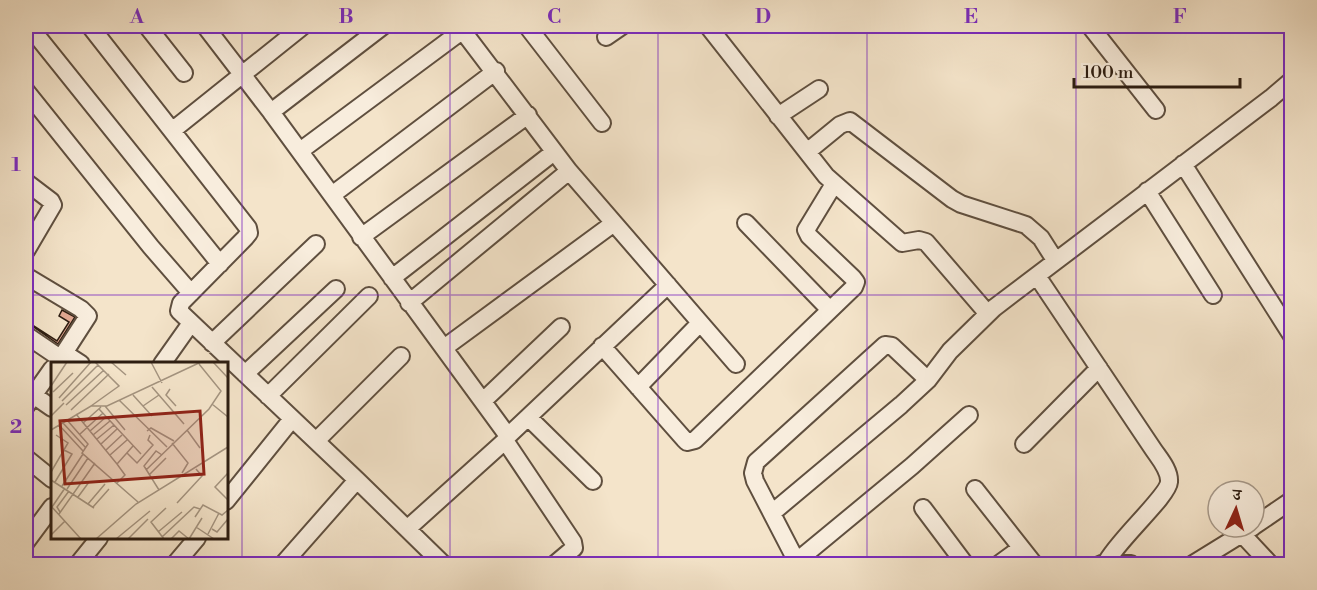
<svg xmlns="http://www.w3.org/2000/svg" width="1317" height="590" font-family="'Libre Bodoni','Noto Serif Devanagari',serif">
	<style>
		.building { fill: #e1a892; stroke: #2d1d11; stroke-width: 1.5 }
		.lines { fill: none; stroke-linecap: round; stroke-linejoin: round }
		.minor-casing { stroke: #5f4f3f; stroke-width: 20 }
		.minor { stroke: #f8eddd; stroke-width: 16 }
		.grid { fill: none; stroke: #7b2cbf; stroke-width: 1.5; stroke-opacity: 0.55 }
		.inset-road { fill: none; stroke: #a49480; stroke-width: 1.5 }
		.view { fill: #8f2418; fill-opacity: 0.15; stroke: #8f2418; stroke-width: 3 }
		.inset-edge { fill: none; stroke: #2d1d11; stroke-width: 3 }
		.neatline { fill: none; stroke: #7b2cbf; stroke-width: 2 }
		.grid-label { font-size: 20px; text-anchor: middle; font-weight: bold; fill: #7b2cbf }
	</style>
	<rect width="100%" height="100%" fill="#f4e4ca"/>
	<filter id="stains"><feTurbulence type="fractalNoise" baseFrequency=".00333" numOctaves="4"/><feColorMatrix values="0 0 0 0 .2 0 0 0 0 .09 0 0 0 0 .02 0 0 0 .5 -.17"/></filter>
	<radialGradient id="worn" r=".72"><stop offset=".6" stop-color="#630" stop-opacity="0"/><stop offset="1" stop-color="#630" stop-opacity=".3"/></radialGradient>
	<path class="building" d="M62 310 75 317 58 344 32 326 26 325V321L57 341 69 322 59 316Z"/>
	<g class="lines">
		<defs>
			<path id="minor" d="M29 26 220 264
				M90 26 248 228 249 233 245 238 181 303 179 311 357 480 443 564
				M147 26 184 73
				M205 26 271 112 508 436
				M459 26 569 171 736 364
				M527 26 602 123
				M708 26 826 176 902 243 919 240 926 242 988 314
				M1090 26 1156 110
				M606 37 622 26
				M26 91 151 247 191 293
				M271 112 383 26
				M778 116 819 89
				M173 130 303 26
				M300 151 463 30
				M807 152 840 125 850 121 952 199 961 204 1026 225 1041 238 1055 260
				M1183 164 1292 336
				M26 182 51 201 53 205 26 251
				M1147 191 1213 295
				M332 195 496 71
				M746 223 830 310
				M361 237 528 115
				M26 276 81 309 88 316 57 364
				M1037 276 1153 449C1159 458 1170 470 1169 482 1168 496 1116 542 1106 563
				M392 278 554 152
				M409 303 569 171
				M26 335 60 358
				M212 343 316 244
				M602 346 684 439 687 442 695 440 854 287 856 282 853 278 809 236 806 230 834 184
				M444 348 614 223
				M64 353 81 364
				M162 364 191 323
				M245 374 336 289
				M638 387 700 323
				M26 390 52 408
				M268 396 369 296
				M483 401 561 327
				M26 406 52 369
				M528 417 593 481
				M316 441 401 356
				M1024 444 1099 368
				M26 458 52 479
				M975 489 1034 564
				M226 501 292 419
				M923 508 965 564
				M772 513 901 405 928 380 950 351 994 308 1271 98 1292 80
				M1254 526 1292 500
				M407 529 507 439
				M1242 534 1270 564
				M26 542 52 507
				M797 561 912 466 969 415
				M78 564 99 538
				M175 564 197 538
				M283 564 357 480
				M555 564 574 548 573 542 506 442 508 436 668 285
				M798 564 755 481 753 473 756 462 885 345 892 346 928 380
				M999 564 1021 548
				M1101 564 1106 563 1131 564
				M1193 564 1253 527"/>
		</defs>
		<use href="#minor" class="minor-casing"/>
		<use href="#minor" class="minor"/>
	</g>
	<path class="grid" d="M242 26V564M450 26V564M658 26V564M867 26V564M1076 26V564M26 295H1292"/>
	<g transform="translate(51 362)">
		<rect width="177" height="177" fill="#f4e4ca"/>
		<path class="inset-road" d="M60 0 75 13M100 0 111 21M162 0 177 16M0 24 16 0M101 25 133 62M119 27 115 33 125 44M2 30 22 11M82 33 101 54M8 36 40 0M68 38 116 85M11 39 47 3M161 42 177 55M15 43 53 8M40 44 68 24 44 0M54 44 74 68M92 44 108 33M48 47 90 92M20 48 58 12M25 52 66 102M0 54 13 41M16 58 37 82 31 91 87 140M12 61 35 86M32 61 50 45M8 63 32 89M0 68 40 44H56L150 0M136 68 149 86M39 69 55 55M96 69 100 66 123 79M29 72 52 51M42 73 59 59M46 77 63 63M121 81 137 101 131 111M50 82 66 67M55 88 71 73M76 91 86 101 102 83 97 78 99 73M59 93 76 78M95 108 158 47 170 29 148 2M0 110 17 81 5 73M177 111 164 125 177 138M98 113 115 96M0 118 43 146M4 120 21 92 13 88M66 121 74 113 66 102 82 84M11 124 32 92M16 127 37 96M108 128 93 104 105 89 111 93M27 135 38 120M126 141 151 114 145 107M37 142 54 122M0 144 30 177M1 145 14 126M42 145 58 127M9 150 6 145 18 129M8 152 44 101M144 155 152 143 171 153 177 148M145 165 163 177M161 167 166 170 177 157M107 170 131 150M157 172 168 151M0 173 14 159M111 175 143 145 149 147M45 177 85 142 177 85M65 177 99 149M77 177 97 157M113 177 100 160 115 146M120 177 128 169 138 177M138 177 151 156"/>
		<path class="view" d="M149 49 153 112 14 122 9 59Z"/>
		<rect width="177" height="177" class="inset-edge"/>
	</g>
	<rect width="1317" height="590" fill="none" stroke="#f4e4ca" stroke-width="66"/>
	<g transform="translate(1236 509) rotate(4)"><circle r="28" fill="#f8eddd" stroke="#a79a8b" stroke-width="1.5"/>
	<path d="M0-4.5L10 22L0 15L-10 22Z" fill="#8f2418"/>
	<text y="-9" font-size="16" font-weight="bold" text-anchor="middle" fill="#2d1d11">उ</text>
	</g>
	<path d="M1074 78v9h166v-9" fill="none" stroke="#2d1d11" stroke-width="3"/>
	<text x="1083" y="78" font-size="18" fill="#2d1d11" stroke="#f8eddd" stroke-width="4.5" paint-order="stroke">100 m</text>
	<rect x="33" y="33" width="1251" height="524" class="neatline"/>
	<g class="grid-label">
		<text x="137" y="23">A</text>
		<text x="346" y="23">B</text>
		<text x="554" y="23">C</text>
		<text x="763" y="23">D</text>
		<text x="971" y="23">E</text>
		<text x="1180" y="23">F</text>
		<text x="16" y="171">1</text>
		<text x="16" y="433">2</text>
	</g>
	<rect width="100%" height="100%" filter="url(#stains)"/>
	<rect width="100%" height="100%" fill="url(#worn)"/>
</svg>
